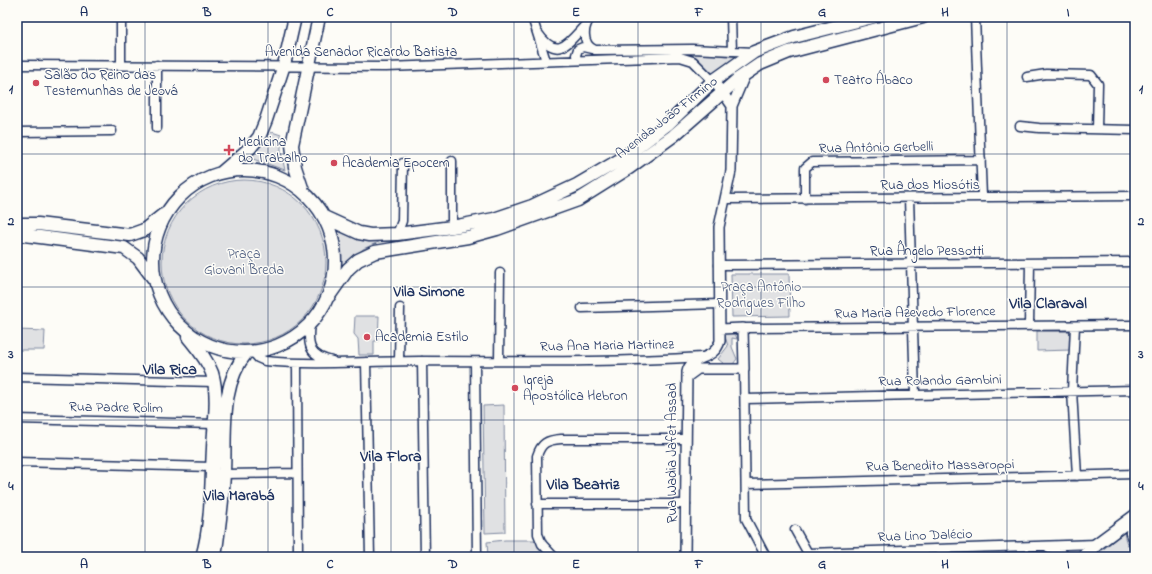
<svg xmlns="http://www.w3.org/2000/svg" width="1152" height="574" font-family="'Indie Flower',sans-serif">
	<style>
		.green { fill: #e0e1e3; stroke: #7e88a0 }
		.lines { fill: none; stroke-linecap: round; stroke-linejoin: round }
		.minor-casing { stroke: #1b2f5e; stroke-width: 11 }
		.tertiary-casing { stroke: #1b2f5e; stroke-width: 12 }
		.primary-casing { stroke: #1b2f5e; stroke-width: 15 }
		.minor { stroke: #fdfcf7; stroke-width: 8 }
		.tertiary { stroke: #fdfcf7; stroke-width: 9 }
		.primary { stroke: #fdfcf7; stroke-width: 12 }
		.grid { fill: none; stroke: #1b2f5e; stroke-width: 1; stroke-opacity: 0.55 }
		.poi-dot { fill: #d1495b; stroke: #fdfcf7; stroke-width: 1.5 }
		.labels { text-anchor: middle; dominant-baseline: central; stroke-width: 3; stroke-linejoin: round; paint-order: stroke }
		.street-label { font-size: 14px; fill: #1b2f5e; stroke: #fdfcf7 }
		.poi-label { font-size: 14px; fill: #1b2f5e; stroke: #fdfcf7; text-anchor: start }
		.park-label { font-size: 14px; fill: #4c5c7f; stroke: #fdfcf7 }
		.neighbourhood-label { font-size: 15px; font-weight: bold; fill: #1b2f5e; stroke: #fdfcf7 }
		.quarter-label { font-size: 16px; font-weight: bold; fill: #1b2f5e; stroke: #fdfcf7 }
		.neatline { fill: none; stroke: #1b2f5e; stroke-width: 1.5 }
		.grid-label { font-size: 13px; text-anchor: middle; font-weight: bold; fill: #1b2f5e }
	</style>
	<rect width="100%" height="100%" fill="#fdfcf7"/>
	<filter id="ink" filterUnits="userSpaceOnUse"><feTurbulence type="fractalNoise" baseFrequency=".025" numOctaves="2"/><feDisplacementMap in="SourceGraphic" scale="8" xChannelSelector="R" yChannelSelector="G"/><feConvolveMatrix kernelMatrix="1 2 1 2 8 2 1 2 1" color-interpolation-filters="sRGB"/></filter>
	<g filter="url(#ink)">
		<path class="green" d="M689 52 738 57 713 74Z
			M272 132 281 135V152L285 170 250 158Z
			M162 262a82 82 0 1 1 164 0a82 82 0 1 1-164 0Z
			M332 225 354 237 381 241 363 249 339 271 340 250Z
			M731 274H789L790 316 732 317Z
			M355 316H379L378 341H374V355H359L358 339 354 334Z
			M17 330 45 331 44 350H17Z
			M1037 331H1070L1071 350 1037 351Z
			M733 332 735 333 737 339 732 338V347L737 359 733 364H724L718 359 728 346 724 333Z
			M504 405 505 532 485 533 483 406Z
			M1124 532C1125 540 1127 548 1135 551L1133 557H1094Z
			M505 540H534L551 557H488L487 542Z"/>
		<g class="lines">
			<defs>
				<path id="minor" d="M121 17V65
					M532 17 546 61
					M592 17C583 25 581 44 595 50L692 49 754 52
					M731 17 732 51
					M975 17 982 197
					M538 33C558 62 569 42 586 24
					M577 60 576 55 578 49 583 47 592 49
					M17 65 386 67 680 57 693 61 713 81
					M157 65V128
					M1027 77 1046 74 1091 75 1098 84 1097 129
					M1020 126 1039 128 1135 130
					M17 132 112 131
					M452 161V227
					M909 198 915 394
					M725 199 1135 196
					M805 199V168L812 162 981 160
					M397 234 402 221 403 163
					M719 265 1135 262
					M582 308 720 304
					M310 324C307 345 309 356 332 361
					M1029 326 1030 263
					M1075 326 1072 391 1077 476
					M743 328 1135 325
					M253 352 258 358 265 361C317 366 369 361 420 361 514 361 608 363 702 357
					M399 361 400 308
					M422 361 425 557
					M499 361 500 273
					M366 362 370 557
					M475 362 477 557
					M297 363 298 557
					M744 369 746 519 766 557
					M17 377 214 382
					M745 399 1135 390
					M17 419 214 424
					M17 462 212 467
					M224 474 297 473
					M746 484 1135 474
					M537 504H686
					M795 530 810 557
					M1049 548 1061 552 1066 557
					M808 553 1097 544
					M554 557 542 544 538 534 537 456C541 443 547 440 561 439H686"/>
				<path id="tertiary" d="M713 81 723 93 732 106
					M687 377 698 369H744L743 328 720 329
					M685 557 687 372C690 355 714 362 720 341L719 227 731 171 732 106 745 75"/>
				<path id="primary" d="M153 261a91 91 0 1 1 182 0a91 91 0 1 1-182 0Z
					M222 172 250 148 259 137 266 120 284 65 295 17
					M303 191 295 167 292 145 319 17
					M324 217 359 233 370 235 397 234 452 227 494 219 532 206 577 185 623 158 668 124 713 81 754 52 794 37 873 17
					M17 224H38L130 235 144 230 163 215
					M17 234 124 248 138 258 153 278
					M329 296 348 269 358 260 375 252 468 237 497 229 578 200 629 168 673 136 738 79 760 64 789 52 923 17
					M188 337C197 348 207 359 212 373 219 396 214 424 213 448 211 484 212 523 202 557
					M1134 517 1132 533 1135 541
					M215 557C219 529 223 501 224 472 226 432 219 386 247 352
					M1083 557 1097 544 1135 516"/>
			</defs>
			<use href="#minor" class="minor-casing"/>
			<use href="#tertiary" class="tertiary-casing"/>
			<use href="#primary" class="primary-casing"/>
			<use href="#minor" class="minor"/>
			<use href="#tertiary" class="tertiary"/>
			<use href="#primary" class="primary"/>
		</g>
	</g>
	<path class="grid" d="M145 17V557M268 17V557M391 17V557M514 17V557M638 17V557M761 17V557M884 17V557M1007 17V557M17 154H1135M17 287H1135M17 420H1135"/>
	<g class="poi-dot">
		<circle cx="826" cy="80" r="4"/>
		<circle cx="36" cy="83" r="4"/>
		<path d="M227 144h4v4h4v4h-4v4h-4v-4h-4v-4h4z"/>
		<circle cx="334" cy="163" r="4"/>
		<circle cx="367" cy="337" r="4"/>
		<circle cx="515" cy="388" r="4"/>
	</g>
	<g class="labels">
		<g class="street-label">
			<text x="361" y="52">Avenida Senador Ricardo Batista</text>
			<text transform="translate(667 118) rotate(-38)">Avenida João Firmino</text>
			<text transform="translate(876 148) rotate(-1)">Rua Antônio Gerbelli</text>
			<text x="930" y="185">Rua dos Miosótis</text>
			<text x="927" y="251">Rua Ângelo Pessotti</text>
			<text transform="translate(915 313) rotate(-1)">Rua Maria Azevedo Florence</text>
			<text transform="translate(607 346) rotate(-1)">Rua Ana Maria Martinez</text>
			<text transform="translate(940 381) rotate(-1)">Rua Rolando Gambini</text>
			<text transform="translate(116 408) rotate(1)">Rua Padre Rolim</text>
			<text transform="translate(672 453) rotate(-90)">Rua Wadia Jafet Assad</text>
			<text transform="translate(940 466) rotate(-1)">Rua Benedito Massaroppi</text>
			<text transform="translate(925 536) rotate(-2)">Rua Lino Dalécio</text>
		</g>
		<g class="poi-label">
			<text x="44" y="75">Salão do Reino das<tspan x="44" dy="16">Testemunhas de Jeová</tspan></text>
			<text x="834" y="80">Teatro Ábaco</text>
			<text x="238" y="142">Medicina<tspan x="238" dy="16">do Trabalho</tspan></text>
			<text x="342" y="163">Academia Epocem</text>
			<text x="375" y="337">Academia Estilo</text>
			<text x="523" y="380">Igreja<tspan x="523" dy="16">Apostólica Hebron</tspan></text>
		</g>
		<g class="park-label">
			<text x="244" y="254">Praça<tspan x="244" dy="16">Giovani Breda</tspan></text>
			<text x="761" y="287">Praça Antônio<tspan x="761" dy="16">Rodrigues Filho</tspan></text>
		</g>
		<g class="neighbourhood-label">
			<text x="429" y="292">Vila Simone</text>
			<text x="239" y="496">Vila Marabá</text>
		</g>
		<g class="quarter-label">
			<text x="1048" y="304">Vila Claraval</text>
			<text x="170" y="370">Vila Rica</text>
			<text x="391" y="457">Vila Flora</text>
			<text x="583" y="485">Vila Beatriz</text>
		</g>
	</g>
	<rect width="1152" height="574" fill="none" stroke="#fdfcf7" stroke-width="44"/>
	<rect x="22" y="22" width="1108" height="530" class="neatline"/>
	<g class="grid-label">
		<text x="84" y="16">A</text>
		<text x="207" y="16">B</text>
		<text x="330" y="16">C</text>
		<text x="453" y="16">D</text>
		<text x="576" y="16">E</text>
		<text x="699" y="16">F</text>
		<text x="822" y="16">G</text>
		<text x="945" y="16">H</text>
		<text x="1068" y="16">I</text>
		<text x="11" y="93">1</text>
		<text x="1141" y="93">1</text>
		<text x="11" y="225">2</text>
		<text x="1141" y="225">2</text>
		<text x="11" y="358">3</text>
		<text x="1141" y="358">3</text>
		<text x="11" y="490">4</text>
		<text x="1141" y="490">4</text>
		<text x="84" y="568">A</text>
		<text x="207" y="568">B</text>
		<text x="330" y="568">C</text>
		<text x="453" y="568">D</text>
		<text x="576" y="568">E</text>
		<text x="699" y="568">F</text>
		<text x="822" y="568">G</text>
		<text x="945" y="568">H</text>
		<text x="1068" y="568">I</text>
	</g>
</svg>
